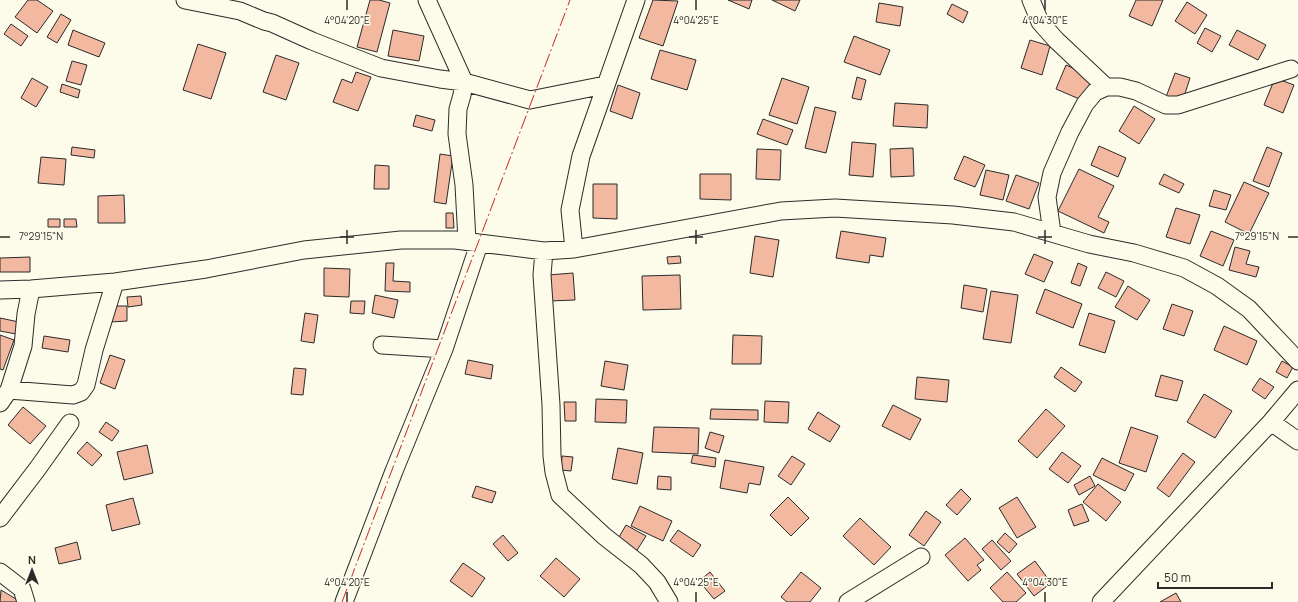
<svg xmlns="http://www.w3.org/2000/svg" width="1298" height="602" font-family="Manrope,sans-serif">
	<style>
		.building { fill: #f2b8a0; stroke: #2b2b2b }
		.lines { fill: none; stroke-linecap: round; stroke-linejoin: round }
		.minor-casing { stroke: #2b2b2b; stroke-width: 19 }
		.minor { stroke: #fdfbea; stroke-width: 17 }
		.power { stroke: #c62828; stroke-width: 1; stroke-dasharray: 14 3 2 3; stroke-linecap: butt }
		.ticks { fill: none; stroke: #2b2b2b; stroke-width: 1.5 }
		.ticks-label { font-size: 10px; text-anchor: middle; fill: #2b2b2b; stroke: #fdfbea; stroke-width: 3; stroke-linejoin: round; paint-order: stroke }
	</style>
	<rect width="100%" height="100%" fill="#fdfbea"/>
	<path class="building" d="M28 0H37L53 11 37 33 15 17Z
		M370 0H379L390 3 377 52 357 47Z
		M653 0 678 1 663 46 639 38Z
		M728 0H752L749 9Z
		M772 0H800L795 11Z
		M1136 0H1163L1152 26 1129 16Z
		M1187 2 1207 15 1195 34 1175 21Z
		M879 3 903 7 900 26 876 22Z
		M952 4 968 12 963 23 947 14Z
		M61 14 71 20 57 43 47 37Z
		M11 24 28 36 21 46 4 34Z
		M1205 28 1221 36 1212 52 1197 43Z
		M73 30 105 43 99 57 68 45Z
		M393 30 424 36 419 61 388 56Z
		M1237 30 1266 45 1258 60 1229 45Z
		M854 36 890 50 880 75 844 62Z
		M1030 40 1050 46 1042 75 1021 68Z
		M198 44 226 53 211 99 183 90Z
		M660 50 696 60 687 90 651 79Z
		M276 55 299 63 286 100 263 92Z
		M72 61 87 65 81 85 66 81Z
		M1066 65 1095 78 1084 101 1056 89Z
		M356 72 371 77 358 111 333 102 342 79 352 83Z
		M1175 73 1190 78 1182 103 1166 97Z
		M857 77 866 80 861 100 852 98Z
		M32 78 48 87 36 107 21 98Z
		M782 78 809 87 797 124 769 115Z
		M1275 78 1294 85 1283 113 1264 105Z
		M62 84 80 90 78 98 60 92Z
		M618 85 640 93 632 119 610 111Z
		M895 103 928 105 927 128 893 126Z
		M1134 106 1155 119 1139 144 1119 131Z
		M815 107 836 112 826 153 805 148Z
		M416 115 435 120 432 131 413 126Z
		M763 119 793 130 787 145 757 134Z
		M852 142 876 144 873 177 849 175Z
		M1099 146 1126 158 1118 177 1091 165Z
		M72 147 95 150 94 158 71 155Z
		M1267 147 1282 153 1269 187 1253 181Z
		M913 148 914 176 891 177 890 149Z
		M757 149 781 150 780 180 756 179Z
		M440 154 453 156 446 204 434 202Z
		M964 156 985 165 975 187 954 179Z
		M41 157 66 159 64 185 38 183Z
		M375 165 389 166V189H374Z
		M1079 169 1114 186 1098 217 1109 222 1104 233 1058 211Z
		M986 170 1009 175 1003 200 980 195Z
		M700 174H731V200L700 199Z
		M1164 174 1184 184 1179 193 1159 184Z
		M1016 175 1039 183 1029 209 1006 201Z
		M1244 182 1269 193 1249 234 1225 222Z
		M593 184H617V219L593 218Z
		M1214 190 1231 195 1226 210 1209 206Z
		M124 195 125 223H98V196Z
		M1176 208 1200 215 1190 244 1166 237Z
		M446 213H453L454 228H446Z
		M48 219H60V227H48Z
		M64 219H76L77 227H64Z
		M841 231 886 238 883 257 870 255 869 263 836 258Z
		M1211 231 1234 240 1223 266 1200 256Z
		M755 236 779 240 773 277 750 273Z
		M1235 247 1250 251 1246 264 1259 267 1256 277 1229 270Z
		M1034 254 1053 262 1044 282 1025 274Z
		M680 256 681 263 668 264 667 257Z
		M30 257V272H0V258Z
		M386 263H394L393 281 410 282V292L385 291Z
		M1078 263 1087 267 1080 286 1071 283Z
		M324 268 350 269 349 297 324 296Z
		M1106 272 1124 281 1116 297 1098 288Z
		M573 273 575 300 550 301 548 275Z
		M680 275 681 309 643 310 642 276Z
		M964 285 987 289 983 312 961 308Z
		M1128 286 1150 300 1137 320 1115 307Z
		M1045 289 1082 304 1073 328 1036 313Z
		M991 291 1018 295 1011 343 983 339Z
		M375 295 398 300 394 318 372 313Z
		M141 296 142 305 128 307 127 297Z
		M351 301H365L364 314 350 313Z
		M1172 304 1193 311 1184 336 1163 329Z
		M109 306H127V321L110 322Z
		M305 313 318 315 314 343 301 341Z
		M1089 313 1115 321 1105 353 1079 345Z
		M0 318 19 322 16 334 0 331Z
		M1224 326 1257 341 1247 365 1214 350Z
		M0 335 14 340 3 370 0 369Z
		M733 335 762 336 761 364H732Z
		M44 336 70 340 68 352 42 348Z
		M110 355 125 360 115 389 100 383Z
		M468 360 493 365 491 379 465 374Z
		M605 361 628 365 624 390 601 386Z
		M1282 361 1293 367 1287 378 1276 372Z
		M1061 367 1082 382 1075 392 1054 377Z
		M294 368 306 369 303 395 291 394Z
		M1161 375 1183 381 1177 401 1155 396Z
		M917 377 949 380 947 402 915 399Z
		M1260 378 1274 387 1265 399 1252 390Z
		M1204 394 1232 411 1215 438 1187 422Z
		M596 399 627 400 626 423 595 422Z
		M765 401 789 402 788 423 764 422Z
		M564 402H576V421H565Z
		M893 405 921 419 910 440 882 426Z
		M23 407 46 426 30 444 8 425Z
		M711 409 758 410V420L710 419Z
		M1046 409 1065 426 1037 458 1018 441Z
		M818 412 840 426 830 442 808 429Z
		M106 422 119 431 112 441 99 432Z
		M654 427 699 428 698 454 652 452Z
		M1131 427 1158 436 1146 472 1119 463Z
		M710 432 724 436 719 453 705 448Z
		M87 442 102 455 92 466 77 453Z
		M147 445 153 473 124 480 117 452Z
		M618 448 643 453 637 484 612 479Z
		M1062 452 1081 466 1068 483 1049 469Z
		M1183 453 1195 462 1169 497 1157 488Z
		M693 455 716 458 715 467 691 463Z
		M562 456 573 457 571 471 561 470Z
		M792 456 805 464 791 485 778 476Z
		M1102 458 1134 474 1125 491 1093 475Z
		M725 460 764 467 760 485 749 483 747 493 720 488Z
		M658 476 671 477V490L657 489Z
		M1090 476 1095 486 1079 495 1074 485Z
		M1098 484 1121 502 1106 521 1083 502Z
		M476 486 496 492 492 503 472 497Z
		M961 489 971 499 957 515 946 505Z
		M788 497 809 518 791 536 770 515Z
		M1017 497 1036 527 1017 538 999 508Z
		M133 498 140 524 112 531 106 505Z
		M1082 504 1089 521 1074 526 1068 510Z
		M640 506 672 521 663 541 631 526Z
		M926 511 941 522 924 546 909 535Z
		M860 518 891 547 874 565 843 536Z
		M626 525 646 536 634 555 615 544Z
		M678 530 701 545 693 557 670 541Z
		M1005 533 1017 544 1009 553 997 542Z
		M503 535 518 553 508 561 493 544Z
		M965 538 984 560 977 565 981 570 968 581 945 555Z
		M992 540 1011 561 1001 570 982 549Z
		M77 542 81 559 59 564 55 548Z
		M556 558 580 579 564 597 540 576Z
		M1035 561 1051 583 1034 596 1017 574Z
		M463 563 485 578 472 597 450 581Z
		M710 572 725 591 714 599 699 581Z
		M801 572 821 588 810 602H787L781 597Z
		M1007 572 1026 593 1016 602H1003L990 588Z
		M1 590 21 602H0Z
		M1176 593 1181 602H1160Z"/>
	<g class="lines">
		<defs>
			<path id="minor" d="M185 0 240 11 264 21 272 23 312 41 381 68 440 79 464 82 530 100 605 85
				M427 0 464 82 462 95 458 109 457 134 464 185 467 241
				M1031 0 1040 22 1056 40 1106 87
				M1052 233 1047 197 1052 173 1070 132 1085 104 1095 92 1106 87H1120L1136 91 1166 105H1178L1291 69
				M574 249 570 210 581 156 636 0
				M544 251 542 275 551 405 552 456 554 472 560 495 604 536 641 565 657 582 669 602
				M0 290 31 289 115 282 206 269 304 250 401 240H455L544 251 574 249 781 211 835 208 953 215 1014 222 1089 244 1134 253 1184 268 1217 286 1249 309 1298 361
				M382 345 444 349
				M9 390 73 395 81 392 86 385 94 350 115 282
				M0 403 9 390 23 346 26 314 31 289
				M1271 422 1298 441
				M0 518 38 468 70 423
				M0 572 22 589 26 602
				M344 602 394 471 444 349 479 244
				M848 602 921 557
				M1101 602 1271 422 1298 390"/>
		</defs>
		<use href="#minor" class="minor-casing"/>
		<use href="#minor" class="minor"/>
		<path class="power" d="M342 602 570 0"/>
	</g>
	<path class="ticks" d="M347 0V10M696 0V10M1045 0V10M347 230V244M696 230V244M1045 230V244M0 237H10M340 237H354M689 237H703M1038 237H1052M1288 237H1298M347 592V602M696 592V602M1045 592V602"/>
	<g class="ticks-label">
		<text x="347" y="24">4°04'20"E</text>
		<text x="696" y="24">4°04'25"E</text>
		<text x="1045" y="24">4°04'30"E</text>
		<text x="41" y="240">7°29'15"N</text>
		<text x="1257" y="240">7°29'15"N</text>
		<text x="347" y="586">4°04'20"E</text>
		<text x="696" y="586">4°04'25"E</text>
		<text x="1045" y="586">4°04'30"E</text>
	</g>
	<g transform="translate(32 570)" stroke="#fdfbea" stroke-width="3" paint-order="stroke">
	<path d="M0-3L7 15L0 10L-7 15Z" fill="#2b2b2b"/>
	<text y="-6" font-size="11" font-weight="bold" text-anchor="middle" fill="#2b2b2b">N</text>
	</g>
	<path d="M1158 582v6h114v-6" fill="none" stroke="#2b2b2b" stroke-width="2"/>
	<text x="1164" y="582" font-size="12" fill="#2b2b2b" stroke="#fdfbea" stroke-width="3" paint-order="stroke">50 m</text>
</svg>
